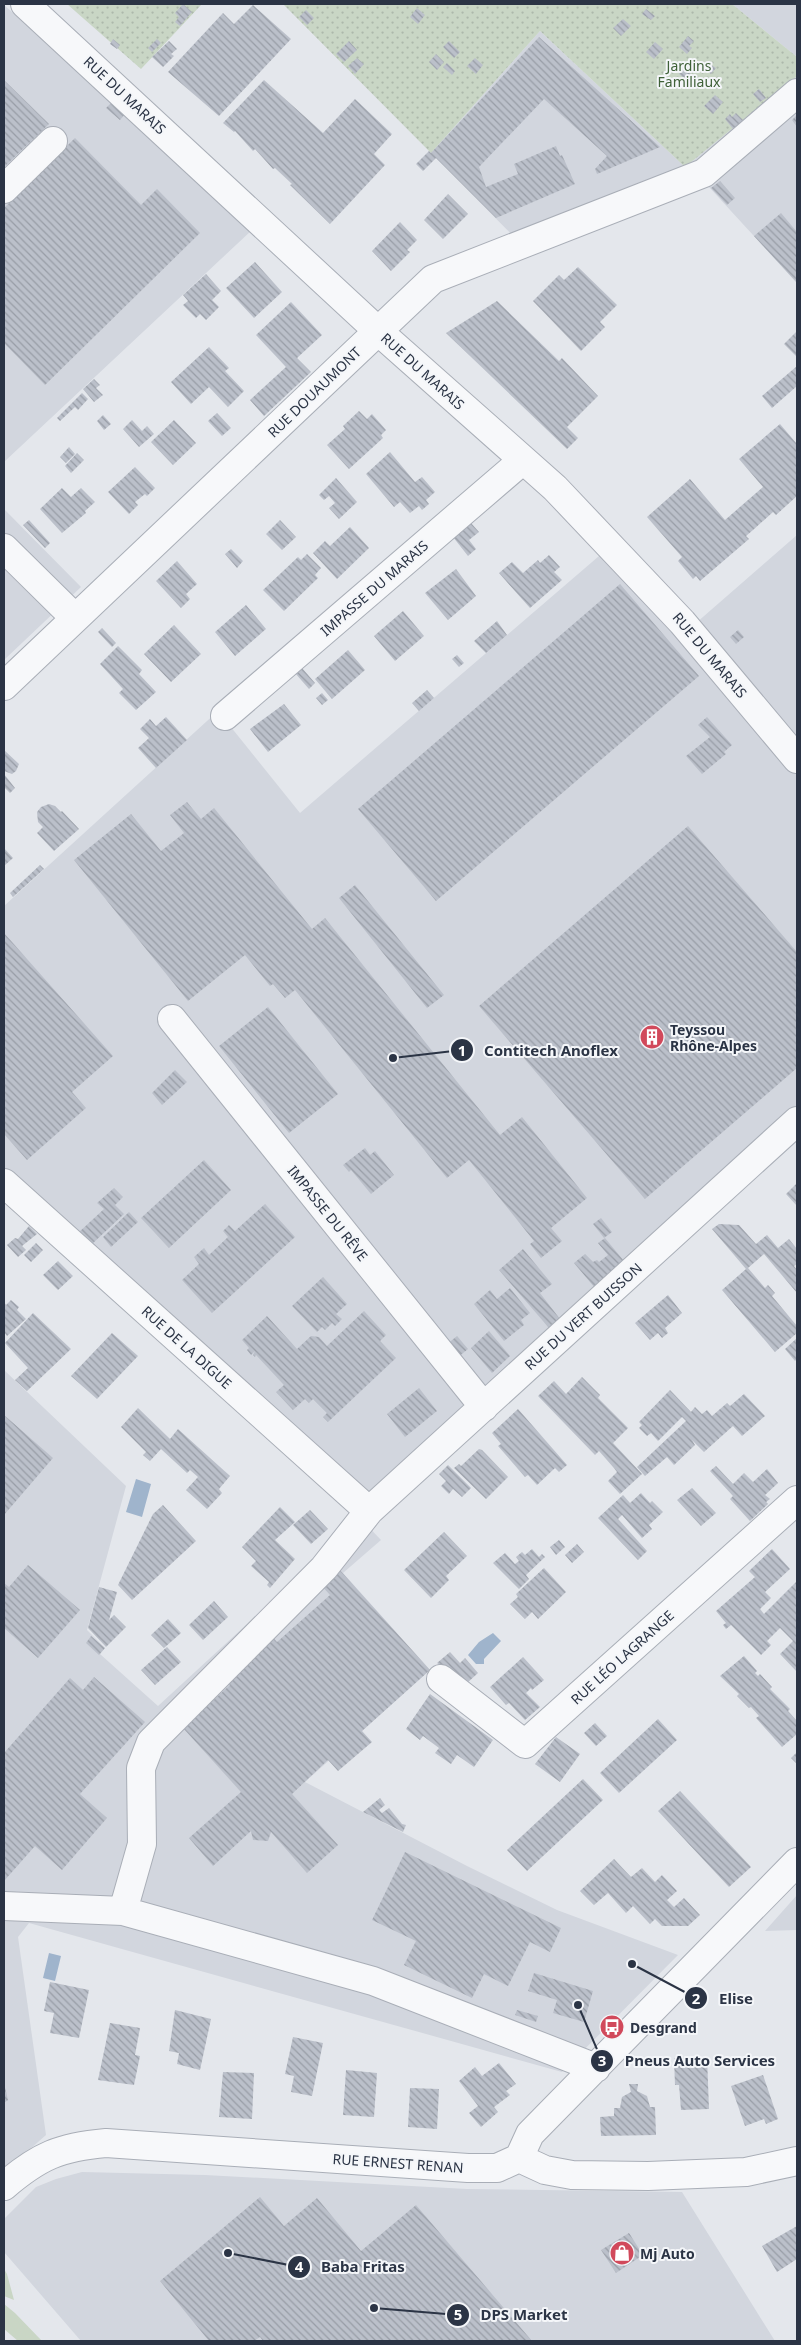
<svg xmlns="http://www.w3.org/2000/svg" width="801" height="2345" font-family="'Noto Sans',sans-serif">
	<style>
		.built { fill: #d2d6de }
		.green { fill: #c9d6c5 }
		.garden { fill: url(#garden-dots) }
		.water { fill: #9fb4cc }
		.building { fill: url(#building-back-hatch) }
		.lines { fill: none; stroke-linecap: round; stroke-linejoin: round }
		.minor-casing { stroke: #a9aeb7; stroke-width: 30 }
		.minor { stroke: #f7f8fa; stroke-width: 28 }
		.labels { text-anchor: middle; dominant-baseline: central; stroke-width: 4; stroke-linejoin: round; paint-order: stroke }
		.park-label { font-size: 14px; fill: #3f6138; stroke: #f4f6f9 }
		.street-label { font-size: 14px; fill: #2b3445; stroke: #f4f6f9 }
		.poi-label { font-size: 14px; font-weight: bold; fill: #2b3445; stroke: #f4f6f9; text-anchor: start }
		.leader { fill: none; stroke: #2b3445; stroke-width: 2 }
		.callout-dot { fill: #2b3445; stroke: #f4f6f9; stroke-width: 2 }
		.mark-label { font-size: 15px; text-anchor: middle; font-weight: bold; fill: #fff }
		.callout-label { font-size: 15px; text-anchor: middle; font-weight: bold; fill: #2b3445; stroke: #f4f6f9; stroke-width: 4; stroke-linejoin: round; paint-order: stroke }
	</style>
	<defs>
		<pattern id="garden-dots" width="8" height="8" patternUnits="userSpaceOnUse" patternTransform="scale(1.25)"><rect width="8" height="8" fill="#c9d6c5"/><path d="M2 2h.1M6 6h.1" fill="none" stroke="#adb8ab" stroke-width="1.8" stroke-linecap="round"/></pattern>
		<pattern id="building-back-hatch" width="6" height="6" patternUnits="userSpaceOnUse" patternTransform="scale(1.25)"><rect width="6" height="6" fill="#bbc0ca"/><path d="M-1 5l2 2M0 0l6 6M5-1l2 2" fill="none" stroke="#989da6"/></pattern>
	</defs>
	<rect width="100%" height="100%" fill="#e4e7ec"/>
	<path class="built" d="M732 4H797V57Z
		M4 5 115 101 252 230 4 462Z
		M540 31 685 167 797 76V283L697 174 525 248 431 153Z
		M4 509 81 587 4 660Z
		M797 535V1123L368 1511 4 1180V906L218 711 300 813 613 544 688 630Z
		M4 1370 126 1486 87 1630 105 1648 100 1654 158 1706 361 1519 381 1540 343 1573 430 1670 305 1782 467 1866 557 1910 678 1955 562 2072 29 1923 18 1937 46 2135 4 2172Z
		M797 1895V1930L765 1931Z
		M82 2172 205 2175 467 2189 682 2192 775 2341H81L4 2252V2219L36 2187 56 2179Z"/>
	<path class="green" d="M4 2269 7 2274 14 2300 4 2296Z
		M4 2304 15 2313 42 2341H18L4 2329Z"/>
	<path class="garden" d="M67 4H202L141 69Z
		M283 4H732L797 57V76L685 167 540 31 431 153Z"/>
	<path class="water" d="M136 1479 151 1484 142 1517 126 1512Z
		M493 1633 501 1641 484 1659V1664H476L468 1655 479 1642Z
		M49 1953 61 1956 55 1981 43 1978Z"/>
	<path class="building" d="M183 4 192 12 180 26 175 22 179 17 175 13Z
		M253 5 291 39 219 116 168 72 223 13 234 24Z
		M417 8 425 15 418 24 410 17Z
		M646 9 655 16 651 20 642 14Z
		M306 10 314 18 307 25 299 17Z
		M623 19 631 26 621 36 613 28Z
		M688 36 694 41 689 46 692 48 687 54 679 47Z
		M539 37 660 147 597 174 595 169 607 156 544 99 479 167 486 187 518 174 514 164 556 146 560 156 562 155 575 184 496 218 436 158 423 171 416 164 429 151 431 153Z
		M113 39 120 45 117 49 110 44Z
		M157 39 161 43 152 52 148 48Z
		M169 41 177 49 171 54 174 56 163 67 152 57Z
		M349 41 357 50 344 62 336 54Z
		M449 41 460 52 454 58 443 47Z
		M655 42 663 49 654 59 646 52Z
		M436 54 444 62 437 70 429 62Z
		M357 58 364 64 355 74 348 66Z
		M475 58 483 65 476 74 467 66Z
		M707 62 716 68 711 74 703 67Z
		M447 63 455 71 452 75 443 67Z
		M684 68 692 75 687 81 679 74Z
		M4 80 49 124 4 167Z
		M264 80 323 133 355 99 392 134 374 154 385 165 330 224 290 185 292 184 275 168 273 169 255 149 253 151 235 131 234 132 223 123Z
		M759 89 766 98 760 102 753 94Z
		M715 95 723 102 713 114 704 106Z
		M113 101 126 113 120 120 106 108Z
		M736 113 743 120 733 129 725 119 730 114 732 117Z
		M797 115V127L792 120Z
		M75 138 141 205 157 189 200 233 45 385 4 343V208Z
		M720 181 735 198 727 205 711 188Z
		M448 194 468 214 443 239 424 220Z
		M781 213 797 232V283L754 236Z
		M400 222 417 240 407 250 410 252 391 271 372 251Z
		M255 262 282 292 254 318 226 288Z
		M578 267 617 305 600 322 605 327 581 351 533 301 559 275 564 280Z
		M206 274 221 291 212 300 219 307 206 320 200 314 196 318 183 305 188 301 183 295Z
		M497 301 559 361 562 358 598 396 567 427 578 438 567 449 446 333Z
		M291 302 322 335 297 358 311 372 264 416 250 400 286 367 256 335Z
		M797 331V357L784 344Z
		M209 347 229 368 225 371 244 391 228 407 209 387 191 404 171 382Z
		M797 366V386L772 408 762 396Z
		M94 379 100 385 96 388 103 395 94 402 83 389Z
		M82 393 88 399 78 410 75 407 60 421 57 418Z
		M359 411 367 419 372 414 386 430 381 435 383 438 349 469 327 445 345 429 343 426Z
		M217 413 231 428 222 436 208 421Z
		M103 415 111 424 104 430 97 421Z
		M132 420 142 431 147 426 154 434 139 447 123 429Z
		M174 420 196 443 173 465 151 442Z
		M780 424 797 444V496L776 515 773 512 753 530 746 536 749 539 700 581 696 576 693 579 678 561 682 557 647 517 690 479 725 520 763 487 739 459Z
		M69 447 75 454 66 463 60 457Z
		M390 452 415 482 422 477 435 492 426 500 429 504 422 510 419 506 410 513 400 502 394 507 366 474Z
		M77 453 84 460 71 473 65 466Z
		M135 467 155 488 147 496 145 494 135 502 138 505 129 514 108 492Z
		M336 478 357 502 339 519 329 508 335 503 329 496 324 500 319 495Z
		M62 488 71 497 81 488 95 502 85 511 86 513 62 533 40 509Z
		M29 520 50 543 45 548 23 525Z
		M280 520 296 537 282 550 266 534Z
		M471 523 479 532 469 540 476 549 468 556 453 537Z
		M350 527 369 548 337 579 313 553 325 541 330 546Z
		M231 549 243 561 237 568 225 554Z
		M307 554 321 568 315 575 318 578 284 611 263 590 298 557 301 560Z
		M549 555 560 567 554 572 562 580 530 608 499 573 512 562 523 573 538 560 540 563Z
		M177 561 197 584 186 594 190 599 181 608 156 581Z
		M456 569 476 596 448 620 425 593Z
		M620 584 699 676 436 901 358 809Z
		M246 605 266 629 235 656 215 632Z
		M403 611 424 636 395 661 374 636Z
		M497 621 507 635 486 653 474 641Z
		M174 625 201 654 171 682 144 654Z
		M102 628 116 643 112 647 98 632Z
		M738 630 744 637 736 644 730 637Z
		M118 646 142 670 139 674 156 692 136 710 119 693 123 689 100 664Z
		M348 650 365 670 332 699 315 679Z
		M457 655 464 663 459 667 452 659Z
		M302 668 315 683 309 689 295 673Z
		M427 690 434 698 419 711 412 703Z
		M322 693 328 700 322 705 316 698Z
		M284 704 301 725 268 752 250 729Z
		M166 717 187 740 156 768 138 748 149 738 140 729 150 719 156 726Z
		M707 717 732 745 724 752 726 754 702 774 686 756 710 737 698 725Z
		M4 750 19 764 16 771 12 774 4 771Z
		M4 774 15 788 10 793 4 787Z
		M187 802 201 819 214 808 312 929 325 918 500 1135 522 1117 587 1198 551 1228 562 1241 541 1258 530 1244 534 1241 469 1160 447 1178 295 990 285 998 273 984 270 986 245 955 188 1001 74 860 131 814 161 851 184 833 170 815Z
		M49 804 55 806 61 812 62 811 79 829 54 851 37 833 43 827 38 822 37 812 41 807Z
		M688 826 797 952V1068L645 1199 479 1006Z
		M4 848 13 858 4 866Z
		M40 865 44 869 13 897 10 893Z
		M355 885 444 995 427 1008 339 898Z
		M4 933 113 1056 72 1092 86 1108 27 1160 4 1134Z
		M268 1007 338 1094 289 1133 219 1046Z
		M175 1070 187 1082 162 1105 152 1093Z
		M365 1148 370 1155 375 1151 394 1175 371 1194 351 1170 349 1172 343 1165Z
		M204 1160 231 1190 169 1248 141 1218Z
		M797 1183V1206L786 1194Z
		M114 1188 123 1197 115 1205 124 1214 91 1245 78 1233 104 1209 97 1203Z
		M265 1204 295 1237 212 1313 182 1280 199 1264 194 1257 204 1248 209 1255 228 1237 223 1231 229 1225 235 1231Z
		M129 1212 138 1222 111 1247 103 1237Z
		M601 1218 612 1232 604 1238 593 1224Z
		M719 1224 739 1225 756 1244 767 1235 778 1248 789 1239 797 1249V1264L794 1266 797 1270V1293L764 1254 748 1268 765 1288 768 1285 775 1293 772 1296 797 1326V1333L775 1352 722 1290 746 1269 712 1229Z
		M29 1226 37 1234 22 1246 26 1250 18 1257 7 1245 15 1238 18 1239Z
		M605 1238 624 1261 595 1288 574 1263 585 1254 593 1262 597 1260 599 1262 608 1255 598 1243Z
		M36 1243 43 1250 31 1262 24 1255Z
		M523 1249 552 1284 540 1293 560 1319 549 1328 499 1270Z
		M58 1261 73 1276 58 1290 43 1275Z
		M323 1277 347 1304 336 1314 342 1319 335 1326 332 1323 325 1330 322 1327 317 1332 292 1306Z
		M510 1288 530 1313 521 1320 524 1325 504 1341 474 1304 490 1290 497 1299Z
		M668 1295 682 1313 665 1328 668 1333 662 1338 658 1333 650 1340 635 1323Z
		M11 1300 19 1307 17 1310 26 1319 7 1336 4 1332V1302L6 1305Z
		M364 1311 386 1335 380 1341 396 1358 328 1422 323 1417 327 1413 313 1399 309 1403 305 1399 293 1410 276 1392 284 1385 256 1355 255 1357 253 1355 255 1351 251 1355 247 1350 249 1348 242 1340 267 1316 297 1349 311 1336 319 1337 327 1346Z
		M33 1313 71 1349 27 1391 15 1380 28 1368 5 1343Z
		M489 1331 510 1356 492 1373 471 1348Z
		M112 1333 138 1356 97 1399 71 1376Z
		M457 1336 468 1349 457 1358 446 1345Z
		M797 1338V1359L795 1361 785 1349Z
		M582 1377 600 1395 598 1398 628 1428 613 1443 642 1474 620 1494 608 1481 617 1472 614 1468 599 1451 595 1455 538 1396 554 1381 566 1394Z
		M419 1388 437 1411 405 1437 387 1414Z
		M670 1390 691 1412 695 1407 702 1414 707 1410 712 1416 727 1403 730 1406 744 1394 765 1416 742 1436 733 1426 704 1452 692 1440 695 1445 674 1465 667 1457 645 1476 637 1467 686 1421 682 1417 658 1441 651 1433 647 1436 639 1428 642 1425 639 1422Z
		M138 1408 170 1439 178 1429 230 1476 219 1489 222 1493 207 1509 186 1490 198 1477 190 1470 187 1473 161 1449 150 1461 143 1455 146 1452 121 1427Z
		M518 1409 567 1465 559 1472 555 1468 537 1485 528 1475 525 1477 498 1446 501 1444 492 1433Z
		M4 1415 53 1458 4 1515Z
		M479 1449 482 1450 508 1477 486 1499 454 1468 459 1464 461 1466Z
		M448 1465 471 1488 462 1497 453 1489 449 1494 441 1486 446 1481 439 1474Z
		M716 1466 733 1484 744 1473 753 1482 767 1469 778 1483 765 1495 770 1499 766 1502 768 1504 750 1521 730 1499 733 1496 710 1471Z
		M692 1488 716 1513 701 1526 677 1500Z
		M641 1493 650 1503 652 1501 663 1512 649 1525 652 1529 642 1538 622 1515 618 1519 647 1551 638 1560 598 1518 623 1495 630 1503Z
		M163 1505 196 1541 132 1600 118 1585 153 1514Z
		M280 1507 295 1522 275 1540 295 1559 270 1588 267 1585 269 1582 251 1566 256 1561 242 1547Z
		M310 1510 328 1529 311 1544 293 1525Z
		M444 1532 467 1556 446 1576 449 1580 431 1598 404 1570Z
		M559 1540 565 1547 556 1555 550 1547Z
		M577 1544 584 1552 572 1563 565 1555Z
		M532 1549 539 1557 542 1554 545 1557 526 1575 529 1579 519 1589 493 1563 505 1553 515 1564 519 1561 516 1557 522 1552 525 1555Z
		M772 1549 790 1569 765 1592 771 1598 760 1609 764 1614 797 1581V1672L780 1654 793 1641 780 1628 767 1641 771 1645 761 1655 731 1625 726 1629 723 1625 726 1623 716 1611 755 1577 749 1571Z
		M28 1565 80 1610 38 1658 4 1628V1583L9 1587Z
		M338 1568 430 1670 362 1731 372 1742 338 1771 328 1760 292 1794 338 1845 307 1873 271 1832 268 1841 253 1840 251 1831 213 1866 189 1838 241 1792 183 1728 230 1685 219 1674 267 1631 277 1642 330 1595 320 1584Z
		M544 1568 566 1592 538 1619 532 1612 525 1619 510 1604 518 1597 516 1594Z
		M99 1587 117 1592 109 1620 114 1615 126 1627 106 1647 88 1628Z
		M214 1601 228 1617 203 1640 189 1625Z
		M168 1619 181 1633 164 1648 151 1635Z
		M91 1636 105 1648 99 1655 86 1643Z
		M167 1647 181 1662 155 1685 141 1670Z
		M450 1652 460 1663 465 1658 478 1673 466 1684 437 1663Z
		M744 1656 757 1671 755 1673 758 1676 760 1674 772 1687 770 1689 790 1709 788 1711 797 1721V1734L782 1747 756 1718 759 1716 751 1707 749 1708 737 1696 739 1694 720 1676Z
		M523 1657 544 1680 532 1690 531 1688 526 1693 540 1707 525 1720 509 1703 506 1705 490 1687Z
		M94 1677 145 1722 80 1794 107 1818 62 1870 35 1846 4 1881V1753L70 1678 83 1690Z
		M430 1694 493 1740 474 1767 457 1755 451 1764 435 1753 439 1748 423 1736 420 1740 406 1729Z
		M658 1719 677 1740 619 1793 600 1773Z
		M595 1723 607 1736 596 1746 584 1733Z
		M556 1737 580 1754 560 1782 535 1764Z
		M797 1752V1764L791 1758Z
		M583 1779 603 1800 527 1871 507 1850Z
		M680 1791 751 1867 729 1887 658 1811Z
		M380 1798 385 1805 379 1810 382 1813 389 1808 402 1824 406 1825 403 1832 363 1812Z
		M405 1852 561 1928 550 1952 530 1942 508 1986 484 1974 472 1998 404 1965 416 1941 372 1920Z
		M614 1859 631 1877 642 1868 655 1882 662 1875 677 1891 667 1900 674 1907 684 1898 700 1915 688 1926H662L655 1919 650 1924 633 1906 626 1913 608 1893 594 1905 580 1891Z
		M534 1973 593 1991 584 2022 553 2013 557 2000 528 1991Z
		M50 1982 89 1990 79 2038 50 2033 54 2013 44 2011Z
		M175 2010 211 2019 200 2070 177 2064 179 2053 169 2051Z
		M517 2010 538 2016 536 2022 515 2015Z
		M110 2023 140 2028 135 2055 140 2056 134 2085 98 2080Z
		M293 2037 323 2043 312 2096 291 2092 294 2076 285 2074Z
		M707 2057 709 2109 681 2110 679 2085H675L674 2058Z
		M499 2063 516 2084 506 2091 510 2095 494 2107 498 2112 481 2127 469 2113 478 2106 459 2081 475 2067 482 2076Z
		M346 2070 377 2073 374 2117 343 2115Z
		M223 2072 254 2073 252 2119 219 2117Z
		M763 2075 778 2119 766 2124 764 2119 745 2126 731 2086Z
		M4 2083 8 2100 4 2103Z
		M629 2084H638L637 2091 647 2096 650 2107H655L656 2135 601 2136 600 2117 614 2116V2108H620L622 2097 631 2092Z
		M410 2088 439 2089 437 2129 408 2127Z
		M260 2197 284 2226 317 2198 361 2251 416 2205 532 2341H263L260 2337 254 2341H209L160 2281Z
		M797 2226V2259L777 2272 762 2246Z
		M629 2233 643 2255 616 2273 601 2250Z"/>
	<g class="lines">
		<defs>
			<path id="minor" d="M25 4 378 331 555 488 682 622 797 759
				M4 189 53 141
				M4 548 75 618
				M4 686 433 279 704 173 797 93
				M225 716 523 460
				M172 1019 484 1407
				M4 1183 369 1511
				M441 1679 525 1744 797 1500
				M4 1906 123 1911 373 1981 596 2068
				M123 1911 142 1844 141 1768 151 1742 324 1568 369 1511 797 1121
				M519 2158 530 2134 797 1862
				M4 2186C39 2156 60 2147 106 2143L468 2168H497L519 2158 545 2170 572 2175 648 2176 746 2172 797 2161"/>
		</defs>
		<use href="#minor" class="minor-casing"/>
		<use href="#minor" class="minor"/>
	</g>
	<defs>
		<symbol id="building-disc" viewBox="-11 -11 22 22"><circle r="9.5" fill="#d1495b" stroke="#f4f6f9"/><path d="M-4-6H4V6H1V3H-1V6H-4ZM-2.5-4.3h1.7v1.8h-1.7ZM.8-4.3h1.7v1.8H.8ZM-2.5-1h1.7V.8h-1.7ZM.8-1h1.7V.8H.8Z" fill="#fff"/></symbol>
		<symbol id="bus-disc" viewBox="-11 -11 22 22"><circle r="9.5" fill="#d1495b" stroke="#f4f6f9"/><path d="M-5-6H5V4H4V6H2V4H-2V6H-4V4H-5ZM-3.5-4V0h7V-4ZM-3.5 1.2v1.5H-2V1.2ZM2 1.2v1.5H3.5V1.2Z" fill="#fff"/></symbol>
		<symbol id="shop-disc" viewBox="-11 -11 22 22"><circle r="9.5" fill="#d1495b" stroke="#f4f6f9"/><path d="M-5-2.5h2.3a2.7 3.5 0 0 1 5.4 0H5L5.5 6h-11ZM-1.5-2.5h3a1.5 2.3 0 0 0-3 0Z" fill="#fff"/></symbol>
	</defs>
	<g fill-rule="evenodd">
		<use href="#building-disc" x="638" y="1023" width="28" height="28"/>
		<use href="#bus-disc" x="598" y="2013" width="28" height="28"/>
		<use href="#shop-disc" x="608" y="2239" width="28" height="28"/>
	</g>
	<g class="labels">
		<g class="park-label">
			<text x="689" y="65">Jardins<tspan x="689" dy="16">Familiaux</tspan></text>
		</g>
		<g class="street-label">
			<text transform="translate(125 95) rotate(43)">RUE DU MARAIS</text>
			<text transform="translate(423 371) rotate(42)">RUE DU MARAIS</text>
			<text transform="translate(314 392) rotate(-44)">RUE DOUAUMONT</text>
			<text transform="translate(374 588) rotate(-41)">IMPASSE DU MARAIS</text>
			<text transform="translate(710 655) rotate(50)">RUE DU MARAIS</text>
			<text transform="translate(328 1213) rotate(51)">IMPASSE DU RÊVE</text>
			<text transform="translate(583 1316) rotate(-42)">RUE DU VERT BUISSON</text>
			<text transform="translate(187 1347) rotate(42)">RUE DE LA DIGUE</text>
			<text transform="translate(622 1657) rotate(-42)">RUE LÉO LAGRANGE</text>
			<text transform="translate(398 2163) rotate(4)">RUE ERNEST RENAN</text>
		</g>
		<g class="poi-label">
			<text x="670" y="1029">Teyssou<tspan x="670" dy="16">Rhône-Alpes</tspan></text>
			<text x="630" y="2027">Desgrand</text>
			<text x="640" y="2253">Mj Auto</text>
		</g>
	</g>
	<path class="leader" d="M393 1058L462 1050M632 1964L696 1998M578 2005L602 2061M228 2253L299 2267M374 2308L458 2315"/>
	<g class="callout-dot">
		<circle cx="393" cy="1058" r="5"/>
		<circle cx="632" cy="1964" r="5"/>
		<circle cx="578" cy="2005" r="5"/>
		<circle cx="228" cy="2253" r="5"/>
		<circle cx="374" cy="2308" r="5"/>
		<circle cx="462" cy="1050" r="12"/>
		<circle cx="696" cy="1998" r="12"/>
		<circle cx="602" cy="2061" r="12"/>
		<circle cx="299" cy="2267" r="12"/>
		<circle cx="458" cy="2315" r="12"/>
	</g>
	<g class="mark-label">
		<text x="462" y="1056">1</text>
		<text x="696" y="2004">2</text>
		<text x="602" y="2066">3</text>
		<text x="299" y="2272">4</text>
		<text x="458" y="2320">5</text>
	</g>
	<g class="callout-label">
		<text x="551" y="1056">Contitech Anoflex</text>
		<text x="736" y="2004">Elise</text>
		<text x="700" y="2066">Pneus Auto Services</text>
		<text x="363" y="2272">Baba Fritas</text>
		<text x="524" y="2320">DPS Market</text>
	</g>
	<rect width="801" height="2345" fill="none" stroke="#2b3445" stroke-width="10"/>
</svg>
